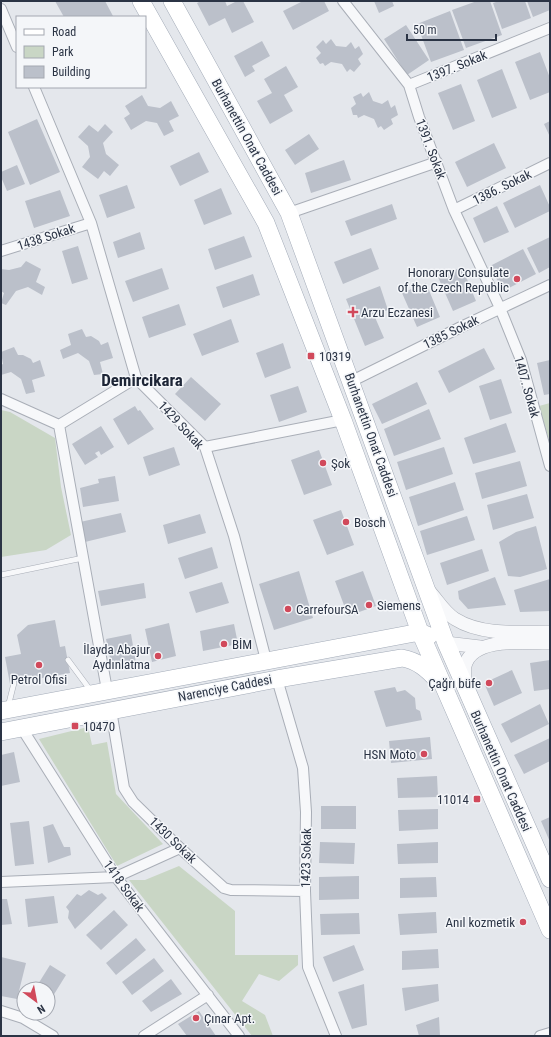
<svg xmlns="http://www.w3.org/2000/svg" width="551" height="1037" font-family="'Roboto Condensed',sans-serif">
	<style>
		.green { fill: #c9d6c5 }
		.building { fill: #bbc0ca }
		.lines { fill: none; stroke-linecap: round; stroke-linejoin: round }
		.service-casing { stroke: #a9aeb7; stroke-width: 6 }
		.minor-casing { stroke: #a9aeb7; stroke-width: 12 }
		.tertiary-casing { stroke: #a9aeb7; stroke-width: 14 }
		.primary-casing { stroke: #a3abb8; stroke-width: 18 }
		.service { stroke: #f7f8fa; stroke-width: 5 }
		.minor { stroke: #f7f8fa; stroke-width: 10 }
		.tertiary { stroke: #f7f8fa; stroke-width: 13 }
		.primary { stroke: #fff; stroke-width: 17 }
		.poi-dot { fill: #d1495b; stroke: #f4f6f9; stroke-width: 1.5 }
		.labels { text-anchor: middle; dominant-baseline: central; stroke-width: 3; stroke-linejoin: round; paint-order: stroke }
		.street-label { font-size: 13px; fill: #2b3445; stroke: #f4f6f9 }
		.poi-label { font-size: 13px; fill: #2b3445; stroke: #f4f6f9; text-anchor: start }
		.district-label { font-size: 17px; font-weight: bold; fill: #1d2536; stroke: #f4f6f9 }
	</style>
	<rect width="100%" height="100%" fill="#e4e7ec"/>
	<path class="green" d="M550 403V443L539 406Z
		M1 410 10 412 55 438 61 487 71 535 46 550 1 557Z
		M88 727 92 745 107 742 116 794 163 844 117 866 39 739Z
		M179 866 235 911V955H298V965L279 981 259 974 242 1001 265 1015 273 1036H252L129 880H145Z"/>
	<path class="building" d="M55 1H105L113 16 64 17Z
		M201 1H225L227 6 237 1H243L254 22 232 33 225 18 209 26 197 3Z
		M303 1H324L329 11 293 30 283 11Z
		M374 1H392L394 6 379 13Z
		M477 1H490L502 35 466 48 452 10Z
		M499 1H525L531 18 502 29 493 3Z
		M527 1H550V10L533 17Z
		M450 11 464 50 431 62 417 24Z
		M406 25 429 60 407 75 384 39Z
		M331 39 336 46 346 47 351 42 355 49 359 46 363 54 358 59 361 64 354 72 350 69 347 72 342 64 331 62 325 66 323 63 320 64 316 58 321 53 316 47 323 40 326 44Z
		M262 41 270 56 252 66 255 71 245 77 234 56Z
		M540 52 550 78V92L530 100 515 62Z
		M286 66 298 87 284 95 293 111 270 124 257 101 272 93 264 79Z
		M502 69 517 108 492 118 477 80Z
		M461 84 475 121 453 130 438 93Z
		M369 92 373 101 382 104 388 100 391 108 395 105 398 115 391 119 393 124 384 130 381 126 378 128 374 119 364 115 358 118 357 115H353L351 108 356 104 353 97 361 93 363 97Z
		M142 95 148 106 160 108 171 101 179 116 169 121 174 131 164 136 157 123 146 121 131 130 124 118 130 114 125 106Z
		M37 119 60 172 30 185 8 132Z
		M550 121V137L544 124Z
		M105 124 113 132 103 143 106 154 119 165 110 176 104 171 98 179 82 167 90 157 88 146 78 137 89 125 98 132Z
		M309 134 319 149 295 165 285 150Z
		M494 143 506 168 467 187 455 162Z
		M199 152 209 172 180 186 170 166Z
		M344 160 351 180 311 193 305 173Z
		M17 165 25 184 7 191 1 177V172Z
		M127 185 135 208 107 218 99 195Z
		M540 185 550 207V211L515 228 503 203Z
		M221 188 232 214 204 225 194 200Z
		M60 190 70 216 34 228 25 201Z
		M392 204 397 219 351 236 345 221Z
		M497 206 509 232 484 243 473 218Z
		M140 232 145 249 118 258 113 242Z
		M244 236 252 257 215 270 208 249Z
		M550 237V267L539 273 527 248Z
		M78 246 88 279 72 284 62 251Z
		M371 248 379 269 343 284 334 262Z
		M523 249 536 274 503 291 490 266Z
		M26 261 41 269 36 282 45 287 42 295 28 287 16 291 6 305 1 303 4 293 1 291V269L9 270 21 267Z
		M462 267 476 301 453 311 438 277Z
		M162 268 169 289 133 302 125 281Z
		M253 274 260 295 223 308 216 287Z
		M426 283 440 317 417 327 402 293Z
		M380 286 388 310 374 315 384 338 365 346 346 299Z
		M179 304 186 325 149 338 142 317Z
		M231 319 239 342 202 356 193 334Z
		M82 329 86 337 91 336 99 341 101 345 108 342 113 358 100 362 103 374 94 375 89 361 78 353 63 359 60 350 71 345 68 334Z
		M283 343 291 368 265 378 256 353Z
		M14 347 18 355H23L31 359 33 363 40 360 45 376 32 380 35 392 26 394 21 379 11 372 1 375V365L3 364 1 352Z
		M484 348 495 369 449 393 438 371Z
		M550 360V394L544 395 537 363Z
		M191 377 221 404 205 421 175 394Z
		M501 379 512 413 490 420 479 386Z
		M417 382 427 404 382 424 372 404Z
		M298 386 307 412 279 422 270 395Z
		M135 406 138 411 140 410 154 429 128 445 113 419Z
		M429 409 441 439 394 456 384 429Z
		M506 423 516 452 473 464 464 438Z
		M101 426 114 447 101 455 99 451 95 453 98 457 85 465 72 444Z
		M174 447 180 465 149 476 143 457Z
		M444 447 453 474 406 490 397 462Z
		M319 450 332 485 304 495 291 460Z
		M520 461 527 486 482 499 475 473Z
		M115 476 119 501 83 507 80 488 99 483 98 479Z
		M455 482 464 510 418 526 409 497Z
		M527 494 534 518 493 530 487 505Z
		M341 510 354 545 327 555 313 520Z
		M121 513 126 532 85 542 80 522Z
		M200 514 206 533 168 544 163 525Z
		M467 516 475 540 427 555 420 531Z
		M536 526 547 569 520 577 508 576 499 542 516 532Z
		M212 547 218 568 185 579 178 558Z
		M482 549 489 571 447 585 440 563Z
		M299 571 313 618 274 630 259 584Z
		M363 571 376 606 348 616 335 581Z
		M495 577 506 605 468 609 459 599 458 591Z
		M550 579V611L520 612 514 590Z
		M222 582 229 603 196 613 189 592Z
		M144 583 146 598 101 606 98 591Z
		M55 620 60 647 65 646 70 673 10 684 5 657 21 654 17 635 28 625Z
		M169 623 176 656 152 662 145 629Z
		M234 624 238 644 203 651 200 631Z
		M131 634 136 663 112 668 106 639Z
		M550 660V689L534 691 530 663Z
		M512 670 522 693 494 706 484 683Z
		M395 687 397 692 405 690 415 698 416 709 420 711 422 720 386 727 374 691Z
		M540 704 549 724 511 743 501 724Z
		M430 737 432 759 391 763 389 741Z
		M550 738V761L524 774 514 755Z
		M14 752 20 782 1 786V755Z
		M437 776 438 797 398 798 397 778Z
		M321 806H356V829H321Z
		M438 809V829L399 831 398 810Z
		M550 817V842L541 821Z
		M29 821 34 864 15 866 10 823Z
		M53 824 64 847H70L71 855 48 863 43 827Z
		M320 842 355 843 354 864 319 863Z
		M438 842V863L398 864 397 844Z
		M359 876V899L319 900V877Z
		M436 877 437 897 400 898V878Z
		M89 890 98 895 102 893 107 898 75 929 68 918 69 911 66 907 77 894 81 896Z
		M54 896 58 923 28 927 25 899Z
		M1 899H7L12 924 1 925Z
		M114 910 128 925 101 950 86 935Z
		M436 912 437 933 400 935 398 914Z
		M359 913 360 934 321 935 320 914Z
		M136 938 146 950 116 975 106 963Z
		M354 945 364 970 333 982 323 957Z
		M438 949 439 968 402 970V951Z
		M1 957 26 963 17 999 1 996Z
		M154 958 164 971 132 995 122 982Z
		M50 965 66 975 48 1004V989H35Z
		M171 979 182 994 151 1012 142 1001Z
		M364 984 367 1025 352 1029 338 992Z
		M438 984 439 1001 405 1011 402 988Z
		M199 1011 216 1036H187L178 1024Z
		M439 1017 440 1036H419L416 1025Z"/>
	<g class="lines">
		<defs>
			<path id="service" d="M1 575 83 558
				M68 660 91 691
				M8 707 14 683"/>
			<path id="minor" d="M343 1 409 85 419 117 454 210 500 308 521 360 550 466
				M1 9 17 47
				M409 85 550 28
				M34 87 91 223 136 378 205 447 234 536 266 660
				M454 210 550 163
				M289 213 437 162
				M1 251 91 223
				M352 381 461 327 550 285
				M1 399 59 425 136 378
				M59 425 107 690
				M205 447 343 420
				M277 679 303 768 306 812 305 891 308 967 336 1036
				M111 710 124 788 133 802 180 848 224 888 231 890 305 891
				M21 727 116 877 239 1036
				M1 882 116 877 180 848
				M1 1011 23 1018 53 1036
				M144 1036 208 995
				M540 1036 550 1033"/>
			<path id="tertiary" d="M430 592C438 601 445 613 455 619 482 636 520 632 550 632
				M446 643 480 647
				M465 681C465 677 464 670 465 666 472 636 527 643 550 643"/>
			<path id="primary" d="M141 1 266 223 343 420 420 632 550 930
				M172 1 289 213 446 643 550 879
				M1 711 420 632 429 636
				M1 732 277 679 402 658C418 661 427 669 437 680"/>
		</defs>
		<use href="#service" class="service-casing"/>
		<use href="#minor" class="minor-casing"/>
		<use href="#tertiary" class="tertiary-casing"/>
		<use href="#primary" class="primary-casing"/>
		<use href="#service" class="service"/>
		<use href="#minor" class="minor"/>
		<use href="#tertiary" class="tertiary"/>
		<use href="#primary" class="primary"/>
	</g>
	<g class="poi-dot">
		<circle cx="517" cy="279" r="4"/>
		<path d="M351 306h4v4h4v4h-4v4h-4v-4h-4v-4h4z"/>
		<rect x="307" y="352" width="8" height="8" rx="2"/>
		<circle cx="323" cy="463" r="4"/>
		<circle cx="346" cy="522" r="4"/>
		<circle cx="369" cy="605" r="4"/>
		<circle cx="288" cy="609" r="4"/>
		<circle cx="224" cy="644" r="4"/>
		<circle cx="158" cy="656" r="4"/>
		<circle cx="39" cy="665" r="4"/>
		<circle cx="489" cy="683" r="4"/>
		<rect x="71" y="722" width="8" height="8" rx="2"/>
		<circle cx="424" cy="754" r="4"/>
		<rect x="473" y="795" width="8" height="8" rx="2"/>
		<circle cx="523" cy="922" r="4"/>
		<circle cx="196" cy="1018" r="4"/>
	</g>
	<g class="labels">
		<g class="street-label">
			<text transform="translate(457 66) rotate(-22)">1397. Sokak</text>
			<text transform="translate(247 137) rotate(61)">Burhanettin Onat Caddesi</text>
			<text transform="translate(431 149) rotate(69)">1391. Sokak</text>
			<text transform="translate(502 187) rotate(-26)">1386. Sokak</text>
			<text transform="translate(46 237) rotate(-18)">1438 Sokak</text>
			<text transform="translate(451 332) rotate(-26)">1385 Sokak</text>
			<text transform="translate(527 387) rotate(74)">1407. Sokak</text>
			<text transform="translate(181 425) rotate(47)">1429 Sokak</text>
			<text transform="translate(371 435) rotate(70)">Burhanettin Onat Caddesi</text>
			<text transform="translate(225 688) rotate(-11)">Narenciye Caddesi</text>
			<text transform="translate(501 771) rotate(66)">Burhanettin Onat Caddesi</text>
			<text transform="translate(173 840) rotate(44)">1430 Sokak</text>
			<text transform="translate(306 858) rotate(-89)">1423 Sokak</text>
			<text transform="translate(124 886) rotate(54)">1418 Sokak</text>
		</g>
		<g class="poi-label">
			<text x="509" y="272" text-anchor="end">Honorary Consulate<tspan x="509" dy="15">of the Czech Republic</tspan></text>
			<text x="361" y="312">Arzu Eczanesi</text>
			<text x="319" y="356">10319</text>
			<text x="331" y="463">Şok</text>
			<text x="354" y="522">Bosch</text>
			<text x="377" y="605">Siemens</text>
			<text x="296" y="609">CarrefourSA</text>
			<text x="232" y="644">BİM</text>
			<text x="150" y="649" text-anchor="end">İlayda Abajur<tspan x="150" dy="15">Aydınlatma</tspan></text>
			<text x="39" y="679" text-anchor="middle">Petrol Ofisi</text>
			<text x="481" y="683" text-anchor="end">Çağrı büfe</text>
			<text x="83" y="726">10470</text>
			<text x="416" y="754" text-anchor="end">HSN Moto</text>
			<text x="469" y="799" text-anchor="end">11014</text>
			<text x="515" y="922" text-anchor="end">Anıl kozmetik</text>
			<text x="204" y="1018">Çınar Apt.</text>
		</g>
		<g class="district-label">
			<text x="142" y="380">Demircikara</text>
		</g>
	</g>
	<rect width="551" height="1037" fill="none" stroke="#2b3445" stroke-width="4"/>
	<rect x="16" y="16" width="130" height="72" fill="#f4f6f9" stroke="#a4a8b1"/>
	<rect x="24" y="29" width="20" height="6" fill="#ffffff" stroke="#a4a8b1"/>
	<text x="52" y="36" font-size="12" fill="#2b3445">Road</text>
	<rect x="24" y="46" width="20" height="12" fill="#c9d6c5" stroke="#a4a8b1"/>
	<text x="52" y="56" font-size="12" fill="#2b3445">Park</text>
	<rect x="24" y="66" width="20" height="12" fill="#bbc0ca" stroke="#a4a8b1"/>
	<text x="52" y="76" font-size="12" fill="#2b3445">Building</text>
	<g transform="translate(36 1001) rotate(148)"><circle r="19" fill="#f4f6f9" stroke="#a4a8b1"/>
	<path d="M0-3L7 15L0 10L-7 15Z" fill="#d1495b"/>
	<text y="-6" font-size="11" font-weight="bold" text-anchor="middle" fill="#2b3445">N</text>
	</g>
	<path d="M407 34v6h89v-6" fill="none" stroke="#2b3445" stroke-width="2"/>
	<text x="413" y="34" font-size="12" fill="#2b3445" stroke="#f4f6f9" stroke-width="3" paint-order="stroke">50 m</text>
</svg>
